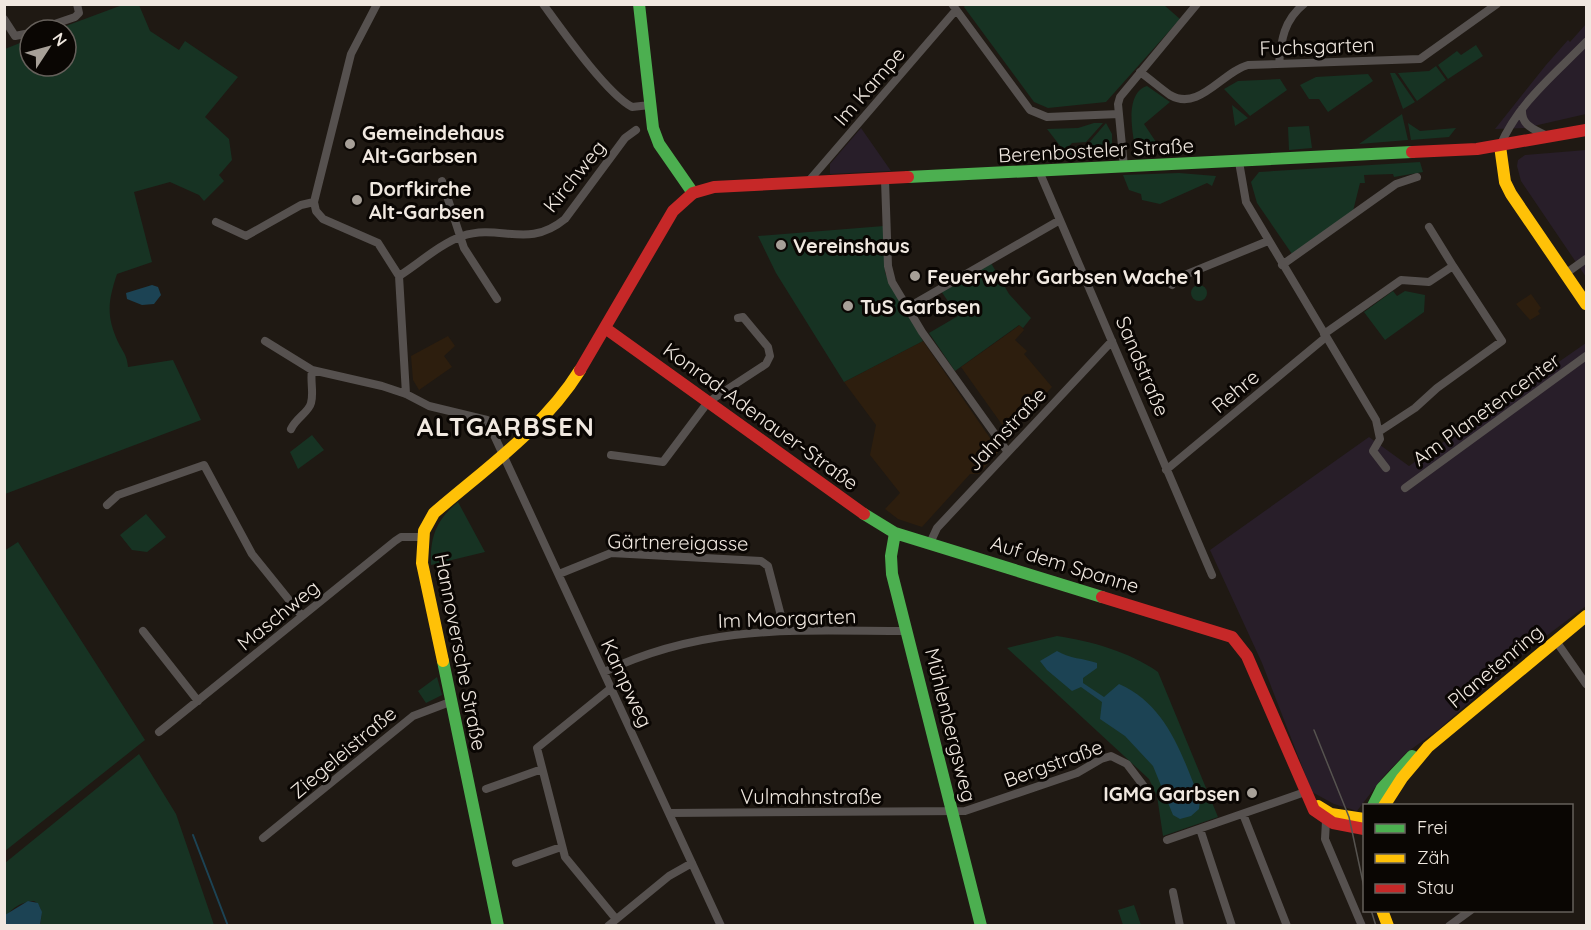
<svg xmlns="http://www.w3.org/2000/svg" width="1591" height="930" font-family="Quicksand,sans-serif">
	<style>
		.commercial { fill: #281e29 }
		.built { fill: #2d1e0e }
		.green { fill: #173323 }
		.water { fill: #1c4354 }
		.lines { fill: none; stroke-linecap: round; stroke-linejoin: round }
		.stream { stroke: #1c4354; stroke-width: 2 }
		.street { stroke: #56514f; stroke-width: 8 }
		.fast { stroke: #4caf50; stroke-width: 12 }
		.slow { stroke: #ffc107; stroke-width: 12 }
		.jam { stroke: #c62828; stroke-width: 12 }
		.tram { stroke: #56534f; stroke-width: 1.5 }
		.poi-dot { fill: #a7a098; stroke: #0a0603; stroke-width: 2 }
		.labels { text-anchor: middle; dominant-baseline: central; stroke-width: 6; stroke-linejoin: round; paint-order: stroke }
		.street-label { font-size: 20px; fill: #f0e8e0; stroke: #0a0603 }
		.poi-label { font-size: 20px; font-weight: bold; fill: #f0e8e0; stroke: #0a0603; text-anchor: start }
		.district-label { font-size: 26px; font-weight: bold; letter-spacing: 1.5px; fill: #f0e8e0; stroke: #0a0603 }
	</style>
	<rect width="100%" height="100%" fill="#1f1913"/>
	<path class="commercial" d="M1586 24V114L1525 128 1495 129 1546 65 1568 40 1570 42Z
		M861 128 891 171 830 174V164Z
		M1586 150V277L1521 181 1517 166 1518 160 1525 155Z
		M1586 343V606L1533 646 1438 730 1406 753 1383 777 1357 811 1334 804 1312 792 1262 663 1210 550 1369 437 1409 466Z"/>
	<path class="built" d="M1531 294 1541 308 1538 311 1540 314 1530 320 1516 304Z
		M1020 325 1024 330 1015 340 1027 351 1024 354 1052 387 1008 433 961 367Z
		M448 336 455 346 444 356 452 367 419 390 413 380 411 356Z
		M923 341 999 451 979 474H970L922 527 898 519 885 509 900 493 870 455 876 425 844 382Z"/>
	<path class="green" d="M125 4 139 5 150 31 179 50 185 41 238 77 205 117 229 139 232 160 219 175 224 181 204 201 199 195 170 182 134 192 152 262 117 274C108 301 106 316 118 342 123 352 127 355 128 367L173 360 201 420 5 494V49L30 39V66H66V30H55Z
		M966 4 1164 5 1180 19 1106 102 1048 108 1034 102 964 7Z
		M1476 45 1483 56 1448 79 1438 65 1457 51 1461 55Z
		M1436 66 1446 80 1417 101 1398 73 1429 71Z
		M1390 73H1395L1415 102 1403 109Z
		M1368 74 1373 81 1328 112 1319 99H1309L1300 85 1316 77Z
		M1280 79 1287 90 1250 116 1224 89 1238 81Z
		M1147 86 1170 102 1144 124 1162 151 1140 152 1135 147C1132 130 1125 93 1147 86Z
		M1232 105 1248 118 1235 126Z
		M1402 114 1408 140 1359 144Z
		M1094 123H1103L1086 142 1072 143 1062 155H1057L1054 151 1061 147 1047 129 1078 128Z
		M1106 123 1112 134V152L1066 155 1073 147 1087 145Z
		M1408 123 1420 131 1456 128 1449 137 1411 140Z
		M1309 126 1312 148 1289 150 1288 127Z
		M1420 162 1423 172 1394 177 1393 174 1364 175 1365 183H1360L1353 211 1292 254 1257 203 1251 182 1259 172Z
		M1179 173 1216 176 1212 186 1207 183 1160 204 1142 200 1141 194 1129 190 1123 175Z
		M884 226 885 273 923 341 844 382 776 273 758 236Z
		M991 263 1009 294 1031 318 1023 328 1019 325 955 371 929 333 958 316 941 291Z
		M1191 293a8 8 0 1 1 16 0a8 8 0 1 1-16 0Z
		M1393 291 1397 296 1405 291 1425 295 1424 312 1385 340 1364 312Z
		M312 435 324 450 298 469 290 452Z
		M458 502 485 552 431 565C430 537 436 520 458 502Z
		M146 514 166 537 147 552 132 550 120 535Z
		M18 542 145 740 5 851 4 551Z
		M1057 636C1091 641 1130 652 1158 672L1218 817 1163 836 1157 796 1149 779 1007 648Z
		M437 677 442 695 426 703 418 691Z
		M139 754 176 814 214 925H40C42 916 43 906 34 901 23 901 9 909 5 919V863Z
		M1134 905 1141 925H1123L1118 910Z"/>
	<path class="water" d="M152 285 158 287 161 295 154 304 142 305 127 299 126 293Z
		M1057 651C1070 659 1083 658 1097 663V668L1083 678V683L1104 697 1119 684C1167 705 1182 755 1200 800L1199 809 1191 816 1180 819 1173 815 1153 766 1125 736 1100 719 1102 702 1081 687 1072 691 1047 670 1040 661Z
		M28 901 38 903 42 912 40 925H5V915Z"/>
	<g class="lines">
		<path class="stream" d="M193 835 228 926"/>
		<path class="street" d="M377 4 351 54 314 202 316 211 323 219 378 243 399 276 406 394
			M543 4C562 30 606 93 632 107L650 105
			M952 4 1030 110 1047 117 1119 114
			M4 19 15 36 30 33
			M37 30 75 17 79 13 77 4
			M1279 64C1281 40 1284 20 1304 4
			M1140 72C1150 79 1160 88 1170 95 1199 112 1222 72 1248 65L1420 59 1497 4
			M1522 109C1521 126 1534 129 1547 136
			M1500 146C1518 103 1555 74 1586 42
			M1239 162 1246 202 1376 420 1380 439 1373 451 1386 468
			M1124 167 1118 104 1120 97 1197 4
			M1039 171 1212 575
			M885 180 888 266 892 282 922 332 1007 451
			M442 181 464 248 497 299
			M807 183 956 10
			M216 222 246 236 301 205 314 202
			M1429 227 1453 266
			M1282 265 1396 184 1417 177
			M1565 274 1586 259
			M399 276C418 264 440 244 462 236 501 223 527 250 565 219L625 138 636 130
			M1172 285 1175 279 1268 241
			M907 308 1060 220
			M1324 334 1401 280 1429 282 1453 266 1502 341 1437 388 1415 408 1380 431
			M265 341 312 370 382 386 406 394 429 406 487 420 721 926
			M291 429C296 418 309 412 311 403 314 393 310 381 312 370
			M611 455 663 462 708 402 766 364 770 356 768 347 743 317 738 318
			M1166 470 1326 337
			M1405 488 1586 356
			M107 505 118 495 204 465 252 554 302 616
			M930 543 937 528 1112 341
			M559 574 611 553 761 561 768 566 785 631
			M143 631 198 701
			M1556 641 1586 684
			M604 672C707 623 796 631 907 631
			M611 688 537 748 565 857 616 919
			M159 732 395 541 401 537H422
			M486 789 542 769
			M669 813 965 811 1077 773 1101 759 1111 756 1127 764 1149 793
			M1243 814 1287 926
			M1326 821 1325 839 1362 926
			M1200 829 1232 926
			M263 838 413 716 450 702
			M1167 840 1305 792
			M516 863 561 847
			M1173 892 1180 926
			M608 926 669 876 692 863
			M1449 926 1471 910"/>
		<path class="fast" d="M639 4 653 128 659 144 693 193
			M908 177 1412 152
			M864 514 895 533 1102 597
			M895 533 891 556 892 574 981 926
			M443 661 498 926
			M1373 806 1382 788 1412 756"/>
		<path class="slow" d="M1500 146 1505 182 1511 194 1586 304
			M443 661 422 563 424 531 434 513C485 469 544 428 580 370
			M1318 806 1331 814 1364 819
			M1384 806 1402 778 1428 747 1586 616
			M1382 910 1388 926"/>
		<path class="jam" d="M1412 152 1477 149 1586 130
			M605 328 864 514
			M580 370 673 211 693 193 714 187 908 177
			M1102 597 1232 637 1247 656 1314 810 1333 823 1364 829"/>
		<path class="tram" d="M1314 730 1349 817 1364 887
			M1371 910 1376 926"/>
	</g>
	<g class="poi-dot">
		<circle cx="350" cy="144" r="6"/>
		<circle cx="357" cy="200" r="6"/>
		<circle cx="781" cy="245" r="6"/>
		<circle cx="915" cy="276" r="6"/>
		<circle cx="848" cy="306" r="6"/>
		<circle cx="1252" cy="793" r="6"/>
	</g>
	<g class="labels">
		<g class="street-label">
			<text transform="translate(1317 46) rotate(-2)">Fuchsgarten</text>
			<text transform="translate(869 86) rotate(-49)">Im Kampe</text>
			<text transform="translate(1096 150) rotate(-3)">Berenbosteler Straße</text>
			<text transform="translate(574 176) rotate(-51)">Kirchweg</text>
			<text transform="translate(1143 366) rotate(67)">Sandstraße</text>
			<text transform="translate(1235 391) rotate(-40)">Rehre</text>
			<text transform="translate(1486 409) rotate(-36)">Am Planetencenter</text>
			<text transform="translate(761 416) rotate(36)">Konrad-Adenauer-Straße</text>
			<text transform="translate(1006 429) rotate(-47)">Jahnstraße</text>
			<text transform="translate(678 542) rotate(1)">Gärtnereigasse</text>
			<text transform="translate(1065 564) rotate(17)">Auf dem Spanne</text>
			<text transform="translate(278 615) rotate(-39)">Maschweg</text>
			<text transform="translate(787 618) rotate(-2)">Im Moorgarten</text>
			<text transform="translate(461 652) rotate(79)">Hannoversche Straße</text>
			<text transform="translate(1495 666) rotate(-40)">Planetenring</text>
			<text transform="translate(627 683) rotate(65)">Kampweg</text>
			<text transform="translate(951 725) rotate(76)">Mühlenbergsweg</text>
			<text transform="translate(343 752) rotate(-40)">Ziegeleistraße</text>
			<text transform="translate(1053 763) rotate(-20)">Bergstraße</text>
			<text x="811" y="796">Vulmahnstraße</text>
		</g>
		<g class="poi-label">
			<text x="362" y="132">Gemeindehaus<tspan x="362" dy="23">Alt-Garbsen</tspan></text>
			<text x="369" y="188">Dorfkirche<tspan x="369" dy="23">Alt-Garbsen</tspan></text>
			<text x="793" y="245">Vereinshaus</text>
			<text x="927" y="276">Feuerwehr Garbsen Wache 1</text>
			<text x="860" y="306">TuS Garbsen</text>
			<text x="1240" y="793" text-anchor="end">IGMG Garbsen</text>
		</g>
		<g class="district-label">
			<text x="506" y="426">ALTGARBSEN</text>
		</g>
	</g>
	<rect width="1591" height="930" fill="none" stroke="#f0e8e0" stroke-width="12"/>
	<rect x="1363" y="804" width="210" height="108" fill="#0a0603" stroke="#66605b" stroke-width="1.5"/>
	<rect x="1375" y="824" width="30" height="9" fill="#4caf50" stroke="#66605b" stroke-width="1.5"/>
	<text x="1417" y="834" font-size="18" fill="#f0e8e0">Frei</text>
	<rect x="1375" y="854" width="30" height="9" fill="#ffc107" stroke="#66605b" stroke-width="1.5"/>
	<text x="1417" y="864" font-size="18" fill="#f0e8e0">Zäh</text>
	<rect x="1375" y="884" width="30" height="9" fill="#c62828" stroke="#66605b" stroke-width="1.5"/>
	<text x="1417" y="894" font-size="18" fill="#f0e8e0">Stau</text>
	<g transform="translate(48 48) rotate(54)"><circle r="28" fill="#0a0603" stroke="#66605b" stroke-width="1.5"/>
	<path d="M0-4.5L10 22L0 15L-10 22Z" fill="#a7a098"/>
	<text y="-9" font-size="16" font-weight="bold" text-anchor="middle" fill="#f0e8e0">N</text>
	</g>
</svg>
